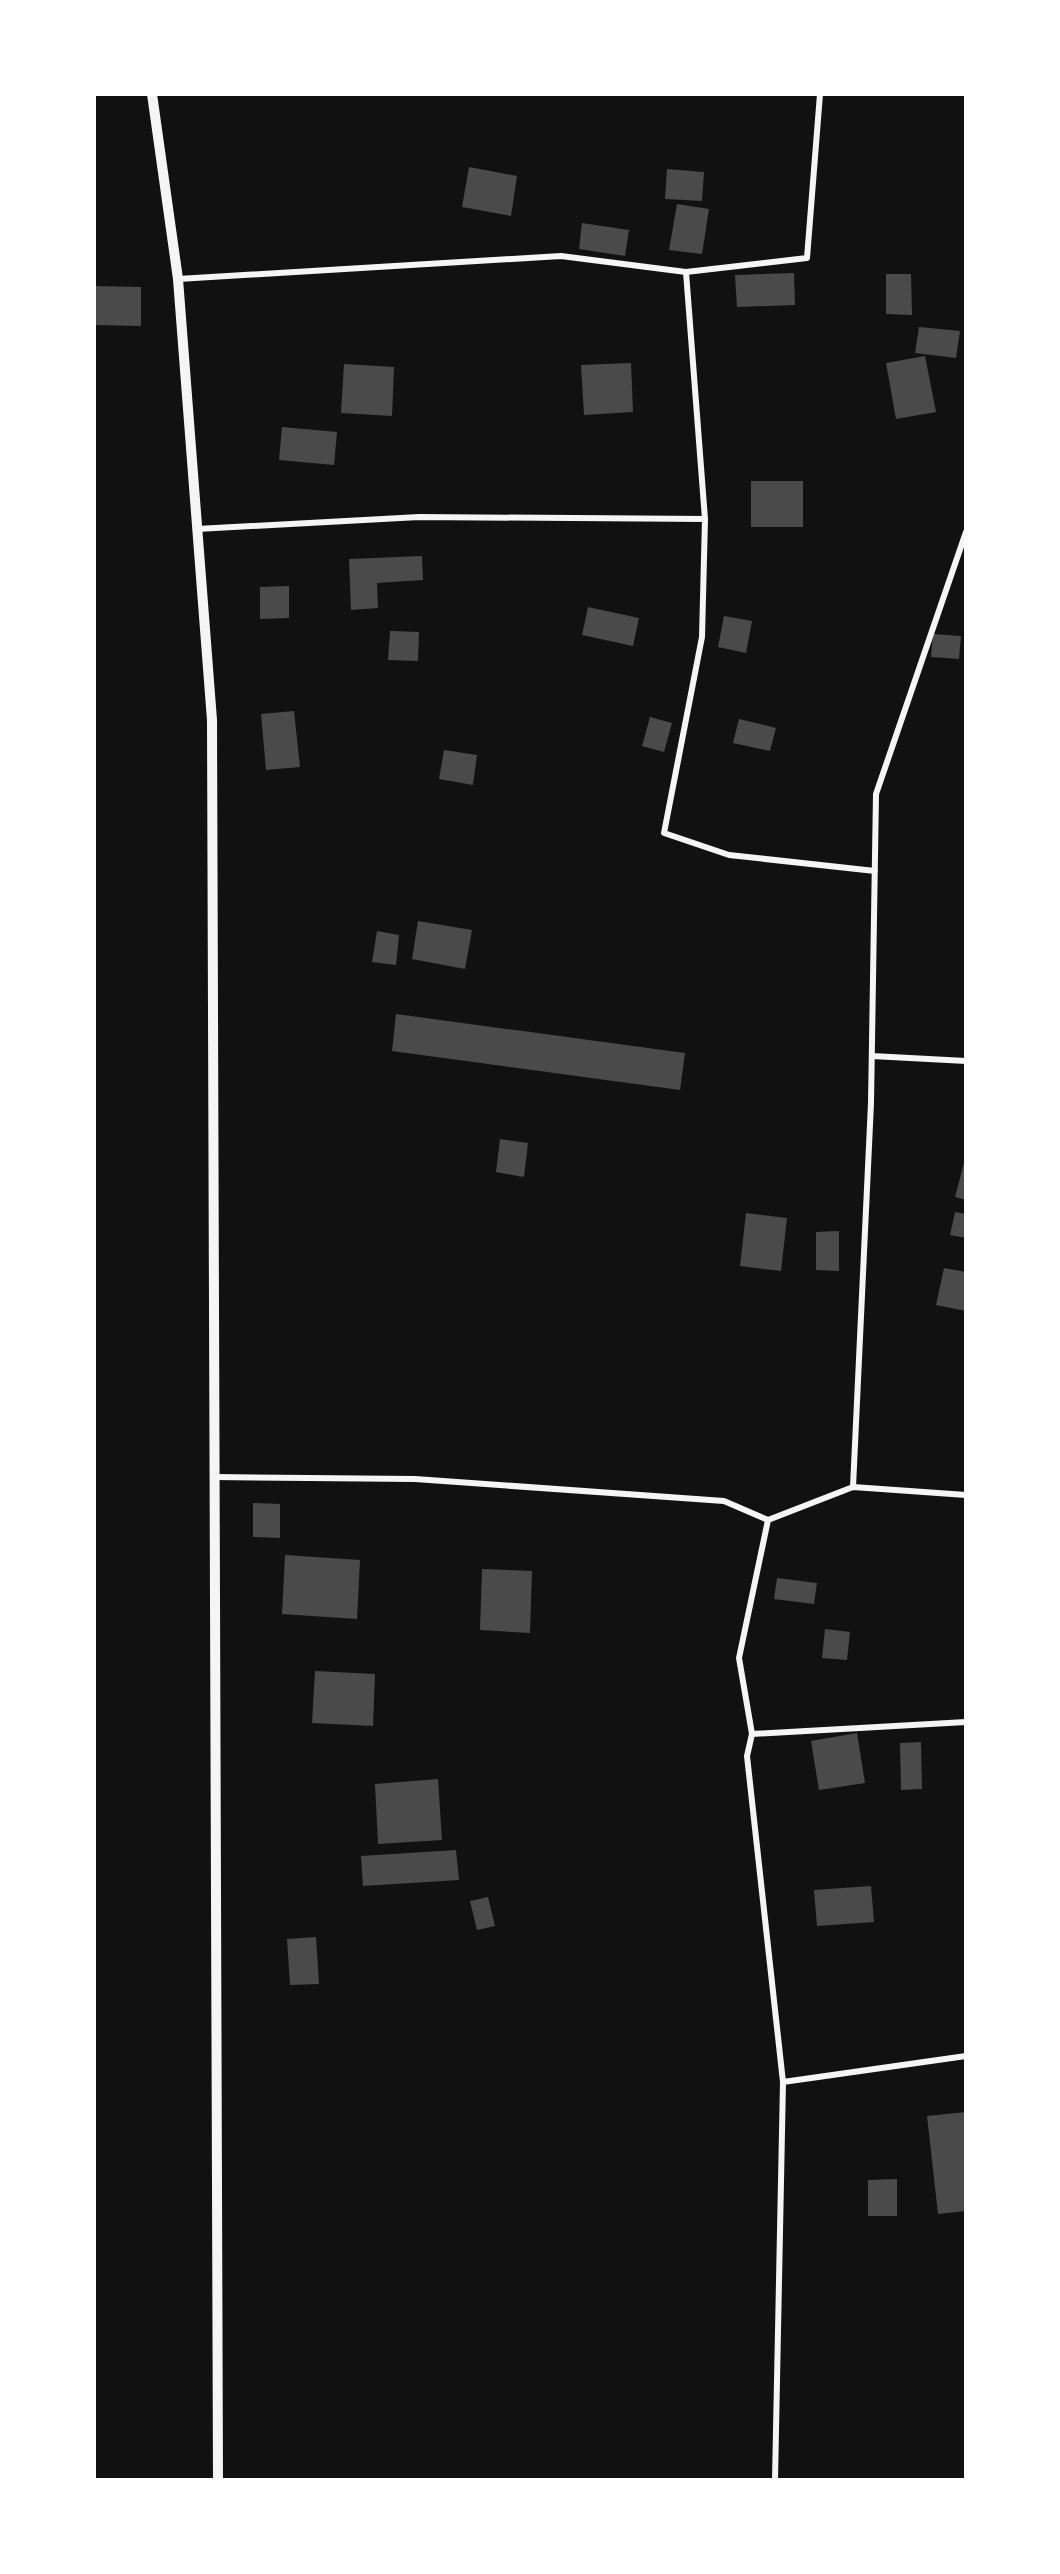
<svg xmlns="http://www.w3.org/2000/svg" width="1060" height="2574" font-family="Ubuntu,sans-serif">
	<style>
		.building { fill: #4a4a4a }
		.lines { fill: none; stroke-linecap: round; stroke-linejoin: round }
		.minor { stroke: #f5f5f5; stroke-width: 6 }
		.tertiary { stroke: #f5f5f5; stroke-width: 10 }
	</style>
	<rect width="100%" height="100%" fill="#111"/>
	<path class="building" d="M469 167 517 176 511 216 462 207Z
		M667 169 704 172 702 201 665 199Z
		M677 204 709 209 702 254 669 250Z
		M582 223 629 230 625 256 579 249Z
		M794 273 795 305 737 307 735 275Z
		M886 274H911L912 315 886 314Z
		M94 286 141 287V326L94 325Z
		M919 327 960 331 956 358 915 353Z
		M925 356 936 412 896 419 886 363Z
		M631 363 633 412 584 415 581 365Z
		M344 364 394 367 392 416 341 413Z
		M282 427 337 432 334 465 279 460Z
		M751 481H803V527H751Z
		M422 556 423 580 377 583 378 608 351 610 349 559Z
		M289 586V618L260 619V587Z
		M588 607 639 618 633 646 582 635Z
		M724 616 752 621 746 653 718 647Z
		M390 631 419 632 418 661 388 660Z
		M933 634 961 636 959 659 931 657Z
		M294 711 300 767 266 770 261 714Z
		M650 717 672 723 664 752 642 746Z
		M739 719 776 728 770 751 733 743Z
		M444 750 477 755 473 785 439 779Z
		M418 921 472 930 465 969 412 959Z
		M377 931 399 935 396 965 372 962Z
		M396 1014 685 1053 680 1090 392 1051Z
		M500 1139 528 1143 524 1177 496 1172Z
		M965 1159H966V1200L955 1197Z
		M955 1212 966 1214V1238L950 1235Z
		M746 1213 787 1218 781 1271 740 1266Z
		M839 1231V1271L816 1270V1232Z
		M944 1268 966 1272V1311L936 1305Z
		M253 1503 280 1504V1538L253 1537Z
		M285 1555 360 1560 357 1619 282 1614Z
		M482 1569 532 1571 530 1633 480 1630Z
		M777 1578 817 1583 814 1604 774 1599Z
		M825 1629 850 1632 847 1660 822 1658Z
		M315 1671 375 1674 373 1726 312 1723Z
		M857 1733 865 1783 819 1790 811 1741Z
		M921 1742 922 1789 901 1790 900 1743Z
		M438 1779 442 1840 378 1844 375 1784Z
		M456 1850 459 1880 363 1886 361 1856Z
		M871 1886 874 1922 817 1926 814 1890Z
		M488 1897 495 1926 477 1930 470 1901Z
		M316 1937 319 1984 290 1985 287 1939Z
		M966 2112V2211L938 2214 927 2116Z
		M897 2179V2216H868V2180Z"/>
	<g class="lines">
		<path class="minor" d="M686 272 705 519 702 637 664 833 729 855 875 871
			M178 279 561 256 686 272 807 258 820 94
			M197 529 419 517 705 519
			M872 1056 966 1061
			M214 1477 415 1479 724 1501 768 1520 853 1487 966 1495
			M853 1487 871 1103 876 794 966 532
			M768 1520 739 1658 752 1734 747 1756 783 2082 775 2480
			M752 1734 966 1722
			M783 2082 966 2056"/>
		<path class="tertiary" d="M152 94 178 279 212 720 218 2480"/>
	</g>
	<rect width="1060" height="2574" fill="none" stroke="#ffffff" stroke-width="192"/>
</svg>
